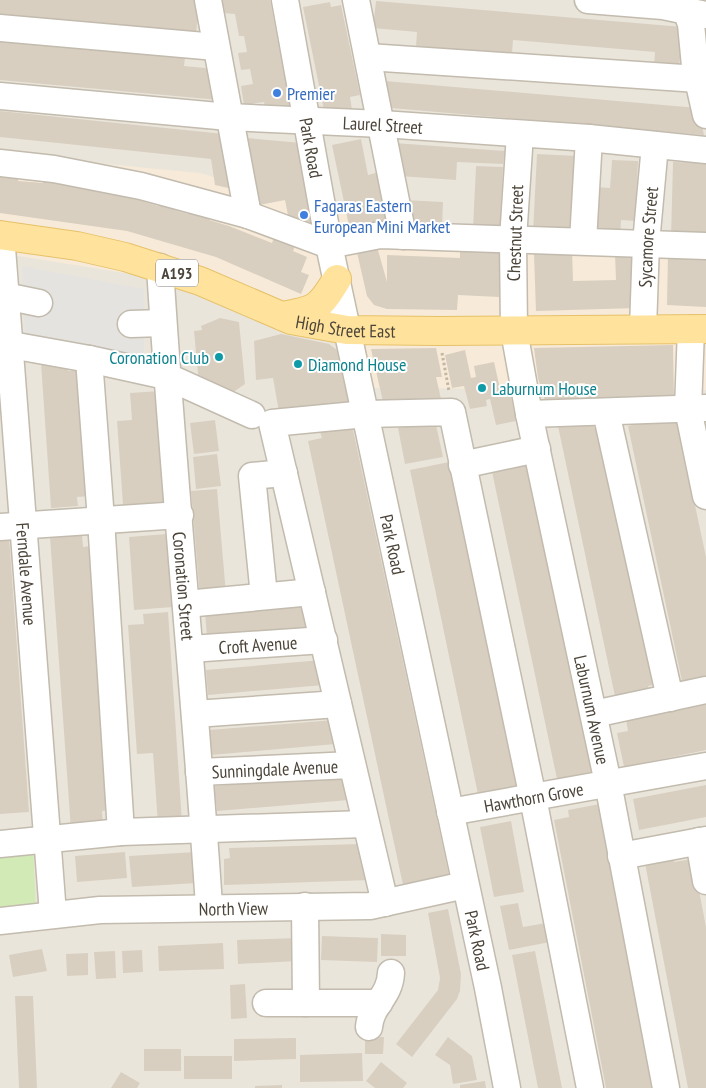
<svg xmlns="http://www.w3.org/2000/svg" width="706" height="1088" font-family="'PT Sans Narrow',sans-serif">
	<style>
		.residential { fill: #eae5da }
		.commercial { fill: #f7ead8 }
		.green { fill: #d2eab5 }
		.parking { fill: #e5e3e0 }
		.building { fill: #d8cfc1 }
		.lines { fill: none; stroke-linecap: round; stroke-linejoin: round }
		.minor-casing { stroke: #c2bbae; stroke-width: 29 }
		.major-casing { stroke: #e6c16a; stroke-width: 30 }
		.path { stroke: #c4b79f; stroke-width: 3; stroke-dasharray: 2.5 2.5; stroke-linecap: butt }
		.minor { stroke: #fff; stroke-width: 26 }
		.major { stroke: #ffe39c; stroke-width: 28 }
		.shop-dot { fill: #3f7fe0; stroke: #fff; stroke-width: 2 }
		.culture-dot { fill: #0f9aa8; stroke: #fff; stroke-width: 2 }
		.labels { text-anchor: middle; dominant-baseline: central; stroke-width: 4; stroke-linejoin: round; paint-order: stroke }
		.shield { fill: #fff; stroke: #817c74; stroke-width: 1 }
		.shield-label { font-size: 16px; font-weight: bold; fill: #4b4439 }
		.shop-label { font-size: 18px; fill: #366cbe; stroke: #fff; text-anchor: start }
		.street-label { font-size: 18px; fill: #4b4439; stroke: #fff }
		.culture-label { font-size: 18px; fill: #0d838f; stroke: #fff; text-anchor: start }
	</style>
	<rect width="100%" height="100%" fill="#f6f3ec"/>
	<path class="residential" d="M0 0H706V1088H0Z"/>
	<path class="commercial" d="M0 154 200 173 336 213 706 253V390L373 388 363 344 174 281 0 253Z"/>
	<path class="green" d="M33 846 36 908 0 912V849Z"/>
	<path class="parking" d="M22 266 144 289V365L25 340Z"/>
	<path class="building" d="M0 0H199L196 35 0 18Z
		M218 0H270L291 110 266 114 264 102 244 105 241 86 253 84 250 69 241 70 238 53 247 52 244 36H239L235 14 220 13Z
		M376 1 683 27 679 68 654 66 655 52 513 40 512 54 416 46 417 32 373 28Z
		M330 2 331 7 341 5 360 95 350 97 352 110 325 115 303 7Z
		M0 41 185 58 184 66 215 69 219 100 0 80Z
		M385 81 698 108 704 135 391 108Z
		M0 111 224 134 237 190 215 185 211 159 0 137Z
		M247 138 302 143 316 224 312 229 289 220 285 200 259 205Z
		M361 139 368 175 383 171 395 226 351 235 332 145Z
		M394 143 505 151 503 164 457 162 456 180 399 176Z
		M537 154 578 156 574 234 533 232Z
		M612 160 638 161 635 221 621 220 620 239 593 237 596 187 610 188Z
		M673 162 706 163V238L671 237Z
		M476 166 503 167 500 229 473 228Z
		M0 174 18 176V181L43 183 44 177 133 192 132 198 158 206 160 200 176 204 174 210 188 214 190 209 210 214 209 220 229 226 272 243 276 233 297 242 293 251 307 257 301 272 309 275 301 294 216 257 127 231 0 213Z
		M404 200 443 202 442 229 409 228Z
		M460 242 500 243 499 297 458 295 457 310 387 309 374 305 367 296 356 248 376 243 387 282V255L460 258Z
		M572 248 573 281 616 280 615 253H635L636 308 536 311 534 254H551V249Z
		M668 254 706 255V307L667 305Z
		M220 318 239 322 245 384 226 397 199 384 194 331 202 330 201 326Z
		M281 334 329 344 337 350 349 406 279 412 273 378 256 380 254 341Z
		M673 345 674 402 586 403 585 383H578L579 407H547L538 378 534 348Z
		M436 348 442 377H436L441 399 384 406 371 349Z
		M465 350 471 378 476 377 474 366 494 362 500 389 509 387 516 421 496 425 490 399 486 400 487 406 470 409 464 386 452 388 445 355Z
		M68 361V371L83 370 92 496 77 497 78 506 51 508 41 363Z
		M160 391 168 502 123 505 117 421 132 420 130 393Z
		M676 416 706 557V684L701 685 699 677 682 681 628 426Z
		M592 419 594 428 607 425 661 683 648 686 650 694 616 701 558 426Z
		M215 420 219 451 194 454 190 423Z
		M435 420 443 457 405 464 398 428Z
		M352 425 449 875 403 885 308 441 322 438 320 432Z
		M217 454 221 486 196 489 193 457Z
		M527 459 592 772 557 779 491 467Z
		M454 461 523 790 479 799 410 470Z
		M217 489 226 594 200 596 191 491Z
		M82 534 83 547 91 546 110 810 102 811 103 828 71 830 50 537Z
		M167 534 173 607 134 610 129 537Z
		M9 537 29 812 0 814V538Z
		M310 603 313 629 207 638 205 612Z
		M168 612 182 822 158 824 153 753 137 754 128 625 144 624 143 614Z
		M322 660 324 685 208 695 206 670Z
		M706 703V750L624 767 617 733 628 731 626 720Z
		M334 720 336 744 211 755 209 730Z
		M347 775 349 800 217 811 214 786Z
		M706 785V817L639 830 633 799Z
		M600 804 655 1088H606L554 820 569 817 568 810Z
		M511 821 524 892 494 897 480 827Z
		M359 844V854H370L371 880 224 885V859L230 858 229 848Z
		M125 852 127 878 77 882 75 856Z
		M195 852 197 883 132 887 129 856Z
		M672 853 674 862 693 859 706 927V1088H688L644 858Z
		M518 903 523 927 546 923 550 942 509 950 500 906Z
		M448 909 461 974 460 991 457 999 412 1057 396 1044 438 990 440 978 428 913Z
		M381 934 406 935V956H381Z
		M322 936 378 938 377 962 321 960Z
		M297 938 298 961 238 964 237 940Z
		M223 943 224 969 159 971 158 946Z
		M42 949 47 971 13 977 9 955Z
		M142 950 143 972 123 973 122 951Z
		M115 951 116 978 96 979 94 952Z
		M535 951 562 1088H538L512 955Z
		M88 953V975L67 976 66 954Z
		M245 984 247 1018 231 1019 230 985Z
		M15 996H33L37 1088H19Z
		M365 1037H384L383 1054H365Z
		M448 1037 472 1056 477 1080 453 1084 450 1065 435 1055Z
		M296 1038V1059L234 1061V1039Z
		M144 1049H181V1071H144Z
		M362 1053 363 1081 300 1082V1055Z
		M184 1056H232V1079H184Z
		M381 1062 407 1083 403 1088H375L366 1081Z
		M121 1072 140 1083 137 1088H111Z
		M485 1081 486 1088H460V1085Z
		M282 1085V1088H255V1086Z"/>
	<g class="lines">
		<defs>
			<g id="minor">
				<path d="M208 0 248 215"/>
				<path id="s1" d="M285 0 329 245 488 988 507 1088"/>
				<path d="M356 0 403 236"/>
				<path d="M588 0 663 6 706 15"/>
				<path d="M682 0 691 24 695 66 706 115"/>
				<path d="M0 28 216 47"/>
				<path d="M368 57 698 79"/>
				<path id="s2" d="M0 96 229 117 382 124 589 138 706 150"/>
				<path id="s3" d="M520 134 513 239 514 331 529 414 608 783 666 1088"/>
				<path d="M0 163 54 169 141 186 248 215 329 245 380 235 706 246"/>
				<path id="s4" d="M1 235 53 914"/>
				<path d="M583 241 589 138"/>
				<path id="s5" d="M160 267C173 480 195 693 209 906"/>
				<path d="M5 296 39 303"/>
				<path d="M131 324 163 323"/>
				<path id="s6" d="M643 329 646 243 655 145"/>
				<path d="M691 329 688 409 706 496"/>
				<path d="M0 343 89 359 166 376 252 415"/>
				<path d="M89 359 101 520 121 832"/>
				<path d="M606 412 670 698"/>
				<path d="M529 414 706 408"/>
				<path d="M462 465 537 449"/>
				<path d="M0 527 180 515"/>
				<path d="M264 596 252 476 284 473"/>
				<path d="M186 604 312 592"/>
				<path id="s7" d="M190 649 324 640"/>
				<path d="M195 714 338 704"/>
				<path d="M594 714 706 690"/>
				<path id="s8" d="M199 772 352 765"/>
				<path id="s9" d="M450 812 706 766"/>
				<path d="M699 841 706 881"/>
				<path d="M0 844 121 832 365 824"/>
				<path d="M621 856 706 840"/>
				<path d="M385 903 272 423 366 414 452 412 533 798 590 1088"/>
				<path d="M305 906 306 1003"/>
				<path id="s10" d="M0 921 100 910 370 906 465 885"/>
				<path d="M266 1003H379"/>
				<path d="M369 1027C371 1004 390 997 391 973"/>
			</g>
			<g id="major">
				<path id="s11" d="M0 235 77 246 125 257 200 281 291 320 347 330 438 331 706 329"/>
				<path d="M282 316C316 310 319 309 337 279"/>
			</g>
		</defs>
		<use href="#minor" class="minor-casing"/>
		<use href="#major" class="major-casing"/>
		<path class="path" d="M442 353 449 391"/>
		<use href="#minor" class="minor"/>
		<use href="#major" class="major"/>
	</g>
	<g class="shop-dot">
		<circle cx="277" cy="93" r="5"/>
		<circle cx="304" cy="215" r="5"/>
	</g>
	<g class="culture-dot">
		<circle cx="219" cy="357" r="5"/>
		<circle cx="298" cy="364" r="5"/>
		<circle cx="482" cy="388" r="5"/>
	</g>
	<g class="labels">
		<rect class="shield" x="156" y="259.5" width="42" height="27" rx="4"/>
		<g class="shield-label">
			<text x="177" y="273">A193</text>
		</g>
		<g class="shop-label">
			<text x="287" y="93">Premier</text>
			<text x="314" y="205">Fagaras Eastern<tspan x="314" dy="21">European Mini Market</tspan></text>
		</g>
		<g class="street-label">
			<text stroke="none"><textPath href="#s2" startOffset="384">Laurel Street</textPath></text>
			<text stroke="none"><textPath href="#s1" startOffset="150">Park Road</textPath></text>
			<text transform="translate(515 233) rotate(-88)">Chestnut Street</text>
			<text stroke="none"><textPath href="#s6" startOffset="92">Sycamore Street</textPath></text>
			<text stroke="none"><textPath href="#s11" startOffset="360">High Street East</textPath></text>
			<text stroke="none"><textPath href="#s1" startOffset="555">Park Road</textPath></text>
			<text stroke="none"><textPath href="#s4" startOffset="340">Ferndale Avenue</textPath></text>
			<text stroke="none"><textPath href="#s5" startOffset="320">Coronation Street</textPath></text>
			<text stroke="none"><textPath href="#s7" startOffset="68">Croft Avenue</textPath></text>
			<text stroke="none"><textPath href="#s3" startOffset="584">Laburnum Avenue</textPath></text>
			<text stroke="none"><textPath href="#s8" startOffset="76">Sunningdale Avenue</textPath></text>
			<text stroke="none"><textPath href="#s9" startOffset="85">Hawthorn Grove</textPath></text>
			<text stroke="none"><textPath href="#s10" startOffset="234">North View</textPath></text>
			<text stroke="none"><textPath href="#s1" startOffset="960">Park Road</textPath></text>
		</g>
		<g class="culture-label">
			<text x="209" y="357" text-anchor="end">Coronation Club</text>
			<text x="308" y="364">Diamond House</text>
			<text x="492" y="388">Laburnum House</text>
		</g>
	</g>
</svg>
